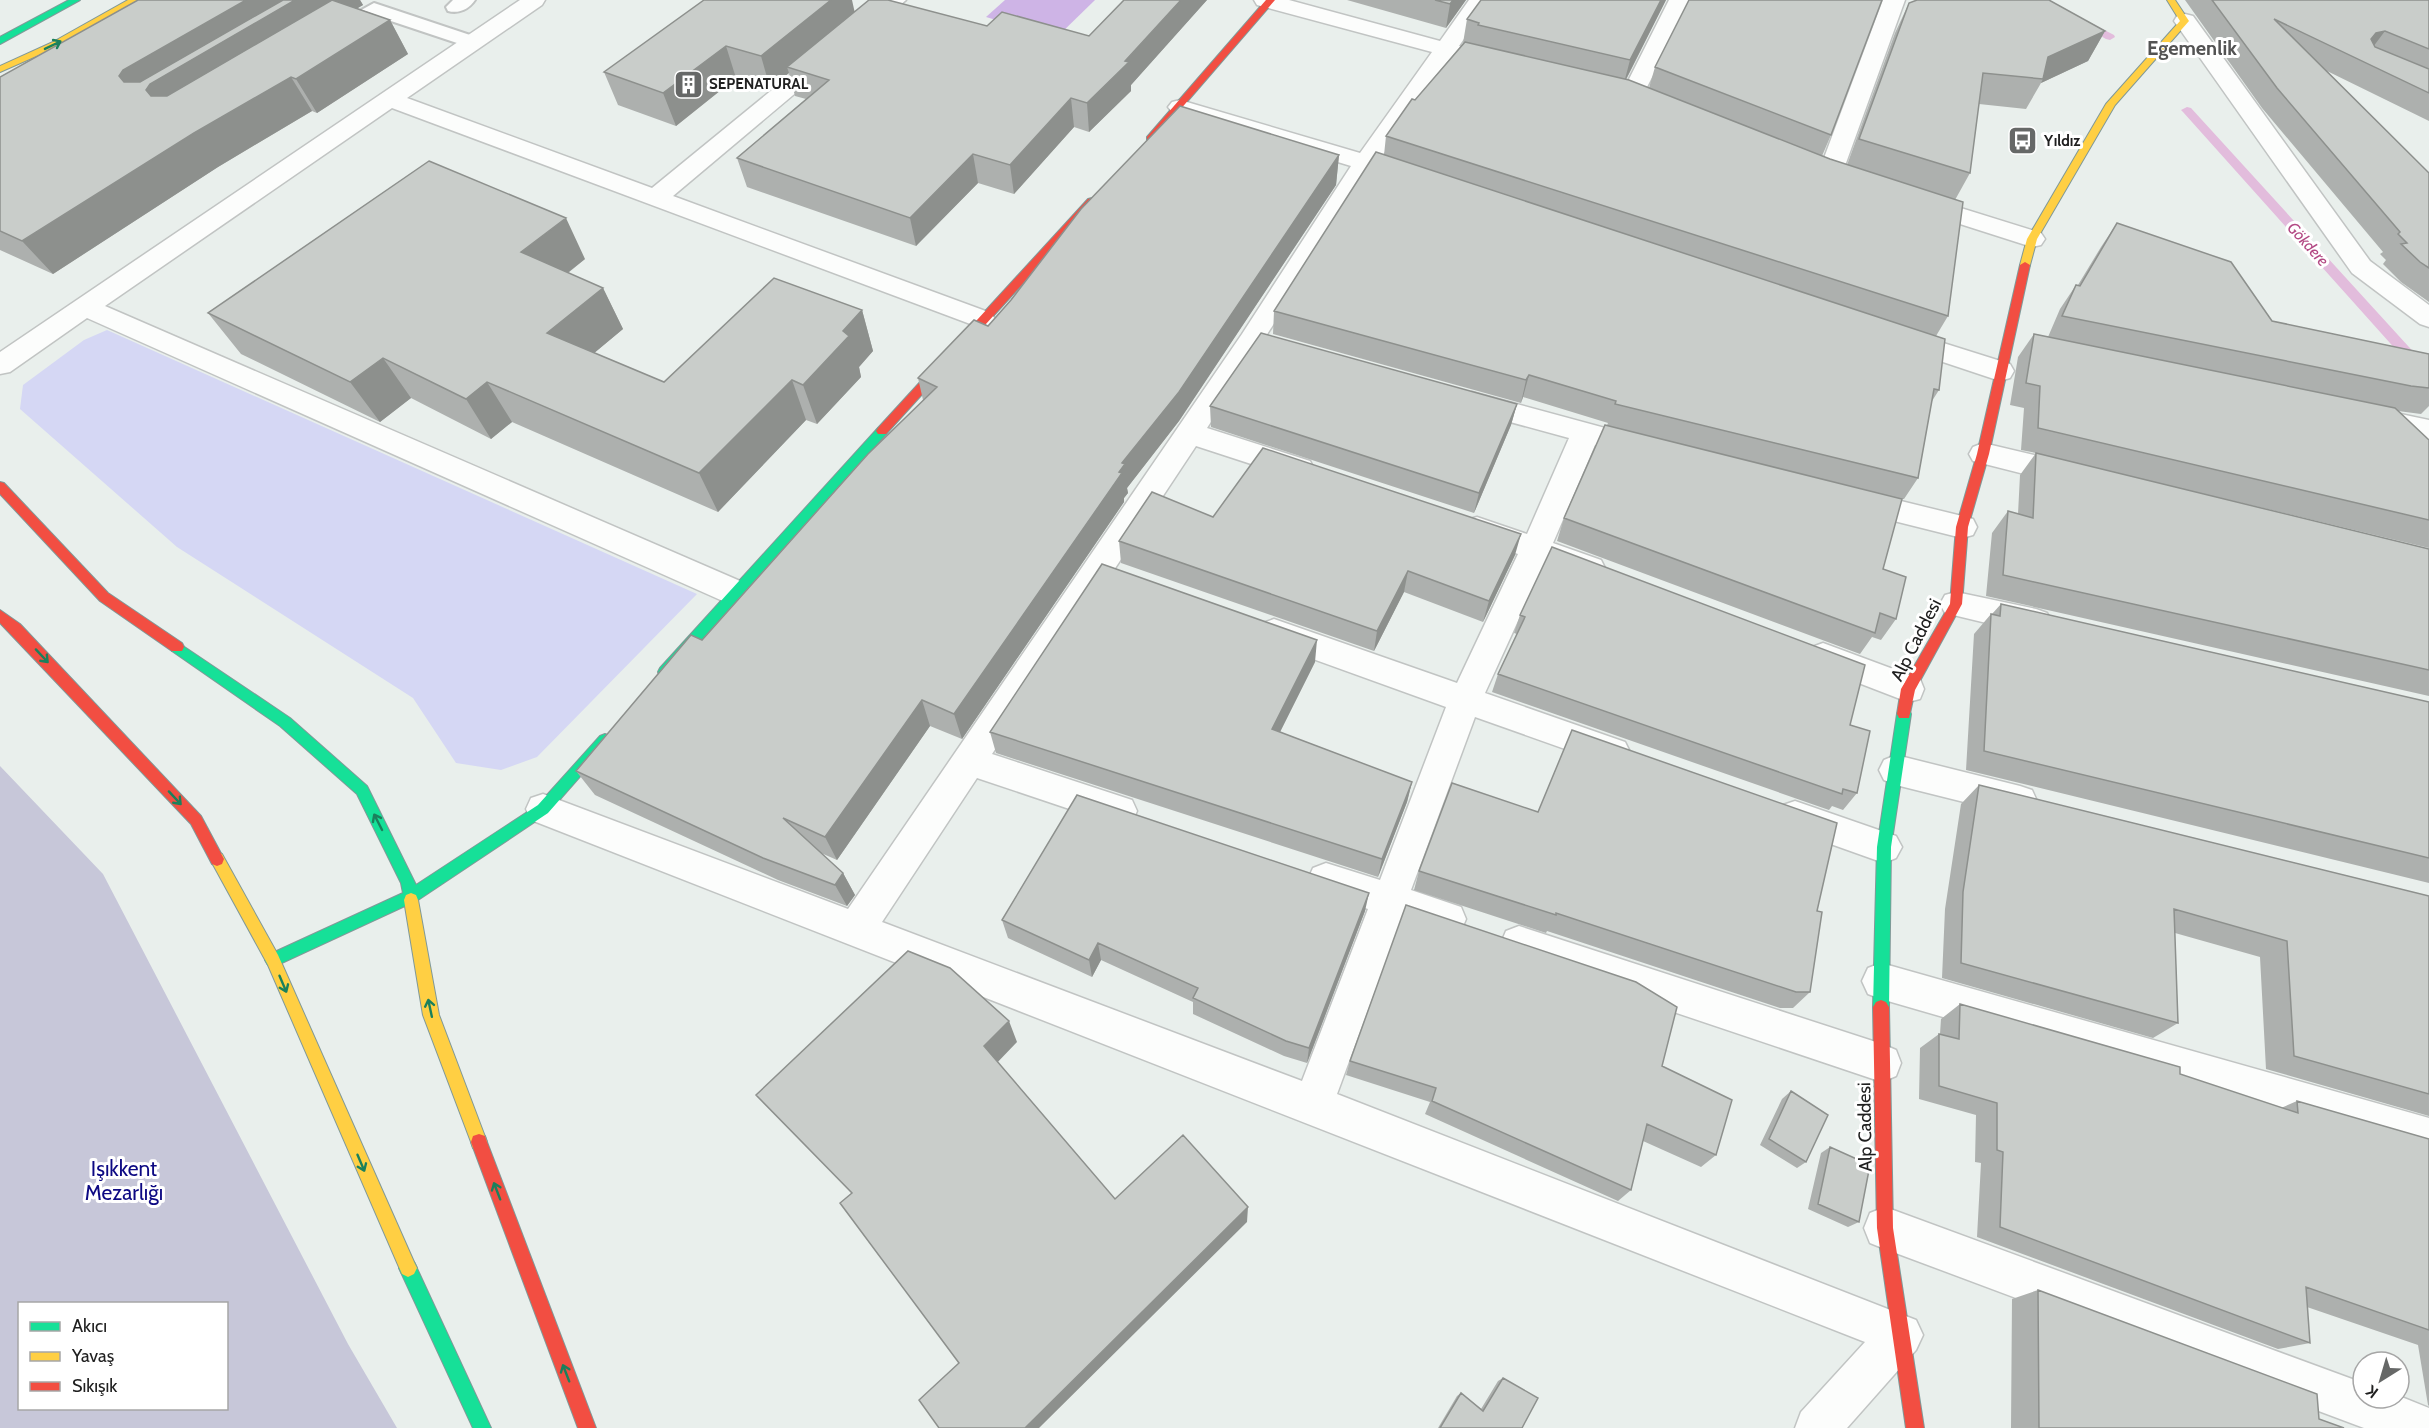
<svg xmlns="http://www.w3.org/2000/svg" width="2429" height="1428" font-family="Cabin,sans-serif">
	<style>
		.cemetery { fill: #c7c7d9; fill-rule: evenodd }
		.park { fill: #d5d7f4 }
		.pitch { fill: #ceb4e6 }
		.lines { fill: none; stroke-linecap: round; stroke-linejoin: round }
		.stream { fill: #e2bcdc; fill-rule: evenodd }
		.lane-casing { stroke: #c1c4c3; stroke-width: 4 }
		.street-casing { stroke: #c1c4c3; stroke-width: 3 }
		.fast-casing { stroke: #809998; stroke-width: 2 }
		.slow-casing { stroke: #809998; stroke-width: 2 }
		.jam-casing { stroke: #809998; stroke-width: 2 }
		.lane { fill: #fcfdfc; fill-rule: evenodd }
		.street { fill: #fcfdfc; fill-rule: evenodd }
		.fast { fill: #16e098; fill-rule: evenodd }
		.slow { fill: #ffcf43; fill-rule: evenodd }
		.jam { fill: #f24e42; fill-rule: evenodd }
		.wall { fill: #adb0ae }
		.shaded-wall { fill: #8d908d }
		.building { fill: #c9cdca; stroke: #8d908d; stroke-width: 1.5 }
		.oneway { stroke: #1b805c }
		.labels { text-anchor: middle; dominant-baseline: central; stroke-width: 6; stroke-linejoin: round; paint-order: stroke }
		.far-poi-label { font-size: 15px; font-weight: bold; fill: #202020; stroke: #fff; text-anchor: start }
		.far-water-label { font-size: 16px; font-style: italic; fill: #b34984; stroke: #fff }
		.street-label { font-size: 18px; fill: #202020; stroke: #fff }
		.far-district-label { font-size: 20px; font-weight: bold; fill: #535353; stroke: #fff }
		.near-park-label { font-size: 21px; fill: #0d0983; stroke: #fff }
	</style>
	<rect width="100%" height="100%" fill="#e9efec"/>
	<path class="cemetery" d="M0 766 103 874 348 1344 397 1428H0ZM20 1304H226V1408H20Z"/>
	<path class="park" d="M107 330 697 594 537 757 501 770 456 763 413 698 177 547 20 409 23 385 84 340Z"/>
	<path class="pitch" d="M1005 0H1095L1056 38 986 17Z"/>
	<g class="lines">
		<path class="stream" d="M2085 20 2114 35 2115 37 2110 40 2106 39 2081 25V21Z
			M2187 107 2191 108 2429 369V383L2424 381 2183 112 2181 110Z"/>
		<defs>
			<path id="lane" d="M453 0H475C469 9 459 14 448 11L446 7Z
				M374 3 479 38 482 42 479 46 472 48 376 16 341 37H327L325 33 327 29Z"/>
			<path id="street" d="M520 0H545L542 5 407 98 652 188 882 0H906L673 196 991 313 995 319 991 325 982 328 973 325 392 108 105 306 747 584 752 593 747 602 736 605 725 602 87 318 10 372 0 374V352Z
				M1254 0H1289L1440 41 1469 0H1491L1459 46 1474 50 1477 55 1474 60 1466 62 1451 58 1380 159 1395 164 1398 169 1395 174 1386 176 1371 172 1207 428 1310 461 1314 469 1310 477 1300 480 1196 446 992 754 1132 800 1137 811 1132 822 1120 826 977 778 882 922 1302 1081 1368 909 1313 890 1308 879 1313 868 1326 863 1380 880 1446 707 1263 641 1258 632 1263 623 1274 619 1457 683 1518 554 1466 536 1462 528 1466 520 1477 517 1527 534 1569 438 1462 409 1458 402 1462 395 1472 392 1653 441 1657 448 1653 455 1643 458 1595 445 1553 543 1601 560 1605 568 1601 576 1590 580 1544 564 1485 693 1625 742 1630 752 1625 762 1613 766 1475 717 1411 890 1461 907 1466 919 1461 931 1448 936 1401 920 1337 1094 1916 1320 1923 1335 1916 1350 1847 1428H1795L1801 1412 1865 1342 531 820 526 809 531 798 543 794 848 909 1242 334 1351 166 1172 112 1168 107 1172 102 1180 100 1360 153 1432 52 1257 5Z
				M1669 0H1691L1643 95 1640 100 1632 102 1624 100 1621 95Z
				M1883 0H1905L1842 174 1839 179 1830 181 1821 179 1818 174Z
				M2185 14 2193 16 2370 261 2429 305V327L2420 324 2352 273 2174 21 2177 16Z
				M1919 195 2041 233 2045 239 2041 245 2032 247 1910 208 1907 203 1910 198Z
				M1902 330 2010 364 2014 371 2010 378 2000 381 1892 345 1889 339 1892 333Z
				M2372 408 2429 420V440L2362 425 2358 418 2362 411Z
				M1983 443 2072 464 2082 467 2087 475 2082 483 2072 486 1973 461 1969 454 1973 447Z
				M1856 490 1962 516 1973 519 1977 527 1973 535 1962 538 1846 509 1841 501 1846 493Z
				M1956 592 2036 609 2047 613 2052 622 2047 631 2036 635 1945 613 1940 604 1945 595Z
				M1823 643 1920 679 1924 689 1920 699 1908 702 1812 665 1807 656 1812 647Z
				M1896 755 2020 786 2032 790 2037 801 2032 812 2020 816 1896 785 1884 780 1879 770 1884 760Z
				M1795 801 1896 836 1902 847 1896 858 1884 863 1783 827 1778 816 1783 805Z
				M1519 926 1882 1044 1896 1050 1901 1063 1896 1076 1882 1082 1519 960 1506 955 1501 943 1506 931Z
				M1881 963 2429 1118V1158L1881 999 1868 994 1862 981 1868 968Z
				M1885 1207 2363 1383V1398L2399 1396 2429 1408V1428H2364L1885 1249 1870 1243 1864 1228 1870 1213Z"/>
			<path id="fast" d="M69 0H80L0 44V37Z
				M882 427 888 431 886 434 670 676H660L658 672 660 668 878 428Z
				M177 642 290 718 367 786 416 885 538 805 600 736 605 734 610 736 612 740 548 813 418 900 416 905H407L273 967 268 965 265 960 268 955 403 893 401 883 357 794 280 726 172 651 170 647 172 643Z
				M1904 708 1909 710 1911 714 1891 847 1889 1007 1886 1012 1881 1014 1876 1012 1873 1007 1877 847 1897 714 1899 710Z
				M408 1259 414 1262 491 1428H473L399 1268 402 1262Z"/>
			<path id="slow" d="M128 0H138L59 46 0 72V66L53 42Z
				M2167 0H2175L2189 21 2115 105 2037 239 2030 265 2029 267H2021L2020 265 2027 239 2106 104 2180 21Z
				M217 852 222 854 278 955 414 1262 417 1268 414 1274 408 1277 402 1274 268 965 210 859 212 854Z
				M411 893 416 895 418 900 439 1015 487 1142 485 1148 479 1150 473 1148 471 1142 423 1015 404 900 406 895Z"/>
			<path id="jam" d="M1266 0H1275L1153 141H1147V137Z
				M1092 198 1096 199V203L886 434H878L876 431 878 428 1088 199Z
				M2025 262 2030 265 1989 454 1968 527 1962 604 1915 690 1909 718H1899L1897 714 1901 689 1950 604 1956 527 1977 454 2020 265Z
				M0 482 4 483 108 593 182 643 184 647 182 651H172L100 601 0 494Z
				M0 610 20 624 201 816 224 859 222 864 217 866 212 864 191 824 0 623Z
				M1881 1000 1886 1002 1889 1007 1893 1228 1924 1428H1906L1877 1228 1873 1007 1876 1002Z
				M479 1134 485 1136 487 1142 596 1428H578L471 1142 473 1136Z"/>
		</defs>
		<use href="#lane" class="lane-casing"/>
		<use href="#street" class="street-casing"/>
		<use href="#fast" class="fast-casing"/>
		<use href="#slow" class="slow-casing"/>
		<use href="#jam" class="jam-casing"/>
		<use href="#lane" class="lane"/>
		<use href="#street" class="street"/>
		<use href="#fast" class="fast"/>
		<use href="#slow" class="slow"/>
		<use href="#jam" class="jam"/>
	</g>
	<path class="wall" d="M138 0H360L363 5 357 8 390 20 408 54 317 113 312 111 218 167 53 274 0 250V77Z
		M1124 0H1207L1131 85V91L1089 132 1074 127 1014 194 978 183 916 246 747 187 737 158 806 99 795 96 789 73 770 88 736 78 676 126 618 105 604 72 855 12 987 26 1089 36Z
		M1347 0H1466L1446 28Z
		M1666 0 1626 80 1649 88 1655 67 1831 135 1822 156 1847 165 1895 33 1909 3 2105 31 2088 61 2041 83 2026 109 1979 104 1970 173 1955 200 1948 316 1936 336 1939 390 1932 401 1918 478 1904 499H1902L1883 569 1896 619 1881 640 1872 637 1860 654 1557 541 1564 518 1608 423 1523 397 1521 403 1273 334 1274 311 1384 155 1386 136 1415 100 1463 43 1467 19Z
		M2185 0H2429V121L2327 71 2429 173V302L2401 282 2383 264 2386 260 2380 254 2383 252 2262 108Z
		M1339 155 1336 185 1179 421 1127 488 1128 493 1124 498V502L962 739 930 726 837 860 821 853 843 873 855 895 847 906 778 880 595 795 576 771 702 640 923 400 918 378 988 326Z
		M2117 223 2272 321 2429 354V406L2421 414 2398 411 2429 440V548L2209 495 2429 549V696L1986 596 1992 533 2008 511 2018 514 2020 475 2036 453 2021 450 2024 408 2010 405 2018 357 2034 334 2048 337 2060 309 2076 285H2078L2101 247Z
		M585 259 568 273 603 288 623 329 594 353 664 382 862 310 873 351 859 367 861 377 817 424 806 420 718 512 512 422 491 439 411 398 380 422 241 354 208 313Z
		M1517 404 1511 425 1474 513 1211 427 1210 406Z
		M1213 517 1515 555 1483 622 1404 592 1374 651 1121 563 1119 541Z
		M2001 604 2429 702V883L1966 770 1974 634 1991 614H1992Z
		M1520 615 1850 725 1857 793 1843 810 1832 806 1829 810 1492 692 1498 674 1517 634 1514 633Z
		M1315 662 1280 732 1412 782 1407 802 1378 877 996 753 990 732Z
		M1979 785 2429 896V1116L2266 1069 2260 957 2175 933 2178 1023 2153 1038 1942 978 1945 909 1961 804Z
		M1419 871 1817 911 1810 992 1793 1008H1780L1547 931 1546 933 1414 890Z
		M1365 911 1307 1063 1284 1056 1193 1014V1002L1101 960 1092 977 1008 938 1002 920Z
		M1960 1004 2180 1074 2281 1108 2297 1101 2429 1139V1406L2428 1405 2418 1345 2307 1307 2310 1343 2278 1349 1977 1237 1981 1163 1975 1162 1976 1115 1919 1099 1920 1048 1939 1034H1940L1941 1019Z
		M1350 1061 1662 1066 1716 1155 1701 1167 1643 1141 1631 1190 1618 1201 1425 1114 1430 1102 1346 1075Z
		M1791 1091 1806 1162 1797 1168 1760 1145 1782 1099Z
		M1830 1147 1859 1222 1848 1227 1808 1209 1821 1153Z
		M2038 1290 2319 1419 2344 1428H2011L2012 1299Z
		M1503 1378 1522 1428H1438L1457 1396 1461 1393 1481 1409 1498 1381Z"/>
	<path class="shaded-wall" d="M246 0H360L363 5 175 118 144 110 119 76 123 70Z
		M830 0H852L856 18 787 67 789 73 770 88 761 56Z
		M1181 0H1207L1131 85V91L1089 132 1087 103Z
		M1453 0H1466L1446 28 1450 4Z
		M1661 0H1666L1624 83 1630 60Z
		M390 20 408 54 317 113 296 79Z
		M2105 31 2088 61 2041 83 2043 79 2048 57Z
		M2385 31 2370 51 2360 53 2376 33Z
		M726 46 736 78 676 126 663 93Z
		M291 77 312 111 218 167 53 274 22 241 194 133Z
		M1071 98 1074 127 1014 194 1010 165Z
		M973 154 978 183 916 246 910 218Z
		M1339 155 1336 185 1179 421 1127 488 1128 493 1124 498V502L962 739 954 714 1119 472 1122 463Z
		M566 218 585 259 542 293 521 252Z
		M603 288 623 329 569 374 547 333Z
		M862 310 873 351 859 367 861 377 817 424 803 385 843 331Z
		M383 358 411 398 380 422 350 382Z
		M1529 375 1523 397 1521 403 1526 380Z
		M792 380 806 420 718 512 699 473Z
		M487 382 512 422 491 439 466 399Z
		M1517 404 1511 425 1474 513 1479 493Z
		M1521 534 1515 555 1483 622 1489 601Z
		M1408 571 1404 592 1374 651 1377 631Z
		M1317 640 1315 662 1271 750 1272 729Z
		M922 700 930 726 837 860 825 837Z
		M1412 782 1407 802 1378 877 1382 859Z
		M843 873 855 895 847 906 835 885Z
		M1369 893 1365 911 1307 1063 1309 1048Z
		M1098 943 1101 960 1092 977 1089 960Z
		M1009 1021 1017 1042 993 1067 984 1046Z
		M1248 1207 1247 1222 1039 1428H1025Z"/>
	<path class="building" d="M138 0H246L123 70 119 76 124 82H140L283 0H295L150 84 146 90 151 96H167L332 0 390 20 296 79 291 77 194 133 22 241 0 231V77Z
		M704 0H831L761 56 726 46 663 93 604 72Z
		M869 0H888L987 26 1002 12 1089 36 1124 0H1181L1125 61 1129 62 1087 103 1071 98 1010 165 973 154 910 218 737 158 829 80 787 67Z
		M1435 0H1453L1450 4Z
		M1481 0H1661L1630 60 1478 25 1479 23 1467 19Z
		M1689 0H1882L1831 135 1655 67Z
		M1917 0H2049L2105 31 2048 57 2043 79 1983 73 1970 173 1859 139 1909 3Z
		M2212 0H2429V49L2385 31 2376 33 2371 39 2375 47 2429 69V93L2274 19 2429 173V268L2420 262 2401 244 2407 243 2398 234 2400 232 2277 88Z
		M1465 42 1629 80 1830 159 1963 202 1948 316 1386 136 1412 99 1415 100Z
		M1180 106 1339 155 1179 392 1122 463 1125 464 1119 472 1122 473 954 714 922 700 825 837 783 818 843 873 835 885 763 858 576 771 691 635 702 640 868 454 937 387 918 378 974 320 988 326 1011 300 1081 209Z
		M1376 152 1945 339 1939 390 1934 389 1918 478 1615 404 1616 401 1529 375 1526 380 1274 311Z
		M429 161 566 218 521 252 603 288 547 333 664 382 774 278 862 310 843 331 849 336 803 385 792 380 699 473 487 382 466 399 383 358 350 382 208 313Z
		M2117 223 2231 262 2272 321 2429 354V388L2411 386 2062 316 2076 285 2080 286Z
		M1261 333 1517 404 1479 493 1210 406Z
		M2034 334 2395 408 2429 440V520L2038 428 2040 386 2026 383Z
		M1605 425 1902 499 1883 569 1906 577 1896 619 1880 613 1875 633 1564 518Z
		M1263 448 1521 534 1489 601 1408 571 1377 631 1119 541 1152 492 1213 517Z
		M2036 453 2429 549V670L2003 575 2008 511 2033 518Z
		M1552 547 1865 665 1850 725 1870 731 1857 793 1843 789 1842 794 1498 674 1525 617 1520 615Z
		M1102 564 1317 640 1272 729 1412 782 1382 859 990 732Z
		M2001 604 2429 702V858L1984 751 1991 614 2000 616Z
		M1572 730 1837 823 1817 911 1822 912 1810 992H1796L1556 913V915L1419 871 1452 783 1538 812Z
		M1979 785 2429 896V1094L2294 1056 2287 941 2174 909 2178 1023 1961 963 1963 892Z
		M1077 795 1369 893 1309 1048 1286 1041 1193 998 1198 988 1098 943 1089 960 1002 920Z
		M1406 905 1636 982 1677 1007 1662 1066 1732 1100 1716 1155 1647 1124 1631 1190 1432 1101 1436 1088 1350 1061Z
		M908 951 950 968 1009 1021 984 1046 1115 1199 1183 1135 1248 1207 1025 1428H939L919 1400 959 1363 840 1203 852 1193 756 1095Z
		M1960 1004 2180 1067V1074L2298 1113 2297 1101 2429 1139V1330L2306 1287 2310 1343 2000 1227 2003 1152 1997 1150V1103L1939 1086V1034L1959 1039Z
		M1791 1091 1828 1115 1806 1162 1769 1139Z
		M1830 1147 1870 1165 1859 1222 1818 1204Z
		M2038 1290 2317 1394 2319 1419 2344 1428H2039Z
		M1503 1378 1538 1398 1522 1428H1440L1461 1393 1483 1411Z"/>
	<defs><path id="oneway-shaft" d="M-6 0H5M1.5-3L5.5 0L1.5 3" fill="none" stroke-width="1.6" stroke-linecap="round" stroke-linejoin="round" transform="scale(1.5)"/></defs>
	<g class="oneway">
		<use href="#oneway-shaft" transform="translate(53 45) rotate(-26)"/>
		<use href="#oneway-shaft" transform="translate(42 656) rotate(47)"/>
		<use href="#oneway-shaft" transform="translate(175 798) rotate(47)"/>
		<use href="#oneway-shaft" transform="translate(378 822) rotate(-117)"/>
		<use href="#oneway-shaft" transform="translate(283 984) rotate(67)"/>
		<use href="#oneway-shaft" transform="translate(430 1008) rotate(-102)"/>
		<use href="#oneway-shaft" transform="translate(361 1163) rotate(67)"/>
		<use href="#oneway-shaft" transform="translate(497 1191) rotate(-111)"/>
		<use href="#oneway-shaft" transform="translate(566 1373) rotate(-111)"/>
	</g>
	<defs>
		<symbol id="building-square" viewBox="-11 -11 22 22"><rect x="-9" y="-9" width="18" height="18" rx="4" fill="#666867" stroke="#fff"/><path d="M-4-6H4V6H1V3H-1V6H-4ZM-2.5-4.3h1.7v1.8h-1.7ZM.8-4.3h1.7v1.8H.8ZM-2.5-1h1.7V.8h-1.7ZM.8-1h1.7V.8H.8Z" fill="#fff"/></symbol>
		<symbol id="bus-square" viewBox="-11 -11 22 22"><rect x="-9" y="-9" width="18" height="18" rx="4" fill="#666867" stroke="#fff"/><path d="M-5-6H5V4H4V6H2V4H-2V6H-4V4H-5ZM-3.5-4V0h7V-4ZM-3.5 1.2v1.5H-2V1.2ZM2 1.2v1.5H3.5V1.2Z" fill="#fff"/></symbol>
	</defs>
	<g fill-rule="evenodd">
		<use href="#building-square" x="672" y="68" width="33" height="33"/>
		<use href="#bus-square" x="2006" y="124" width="33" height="33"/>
	</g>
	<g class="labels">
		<g class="far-poi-label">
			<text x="709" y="84">SEPENATURAL</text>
			<text x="2044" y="141">Yıldız</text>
		</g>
		<g class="far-water-label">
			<text transform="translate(2308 244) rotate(48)">Gökdere</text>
		</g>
		<g class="street-label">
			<text transform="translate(1916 640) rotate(-63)">Alp Caddesi</text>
			<text transform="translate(1865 1127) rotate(-91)">Alp Caddesi</text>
		</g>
		<g class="far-district-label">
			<text x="2192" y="48">Egemenlik</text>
		</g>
		<g class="near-park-label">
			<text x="124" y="1168">Işıkkent<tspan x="124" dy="24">Mezarlığı</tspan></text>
		</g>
	</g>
	<rect x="18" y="1302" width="210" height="108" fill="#ffffff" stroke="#a6a6a6" stroke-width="1.5"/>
	<rect x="30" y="1322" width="30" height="9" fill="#16e098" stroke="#a6a6a6" stroke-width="1.5"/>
	<text x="72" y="1332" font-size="18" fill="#202020">Akıcı</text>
	<rect x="30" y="1352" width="30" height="9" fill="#ffcf43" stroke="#a6a6a6" stroke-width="1.5"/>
	<text x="72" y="1362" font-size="18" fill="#202020">Yavaş</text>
	<rect x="30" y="1382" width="30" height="9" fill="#f24e42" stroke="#a6a6a6" stroke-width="1.5"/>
	<text x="72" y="1392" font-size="18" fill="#202020">Sıkışık</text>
	<g transform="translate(2381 1380) rotate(217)"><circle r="28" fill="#ffffff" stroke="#a6a6a6" stroke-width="1.5"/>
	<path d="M0-4.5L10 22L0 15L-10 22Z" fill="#666867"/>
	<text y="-9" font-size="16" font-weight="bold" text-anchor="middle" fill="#202020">K</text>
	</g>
</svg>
